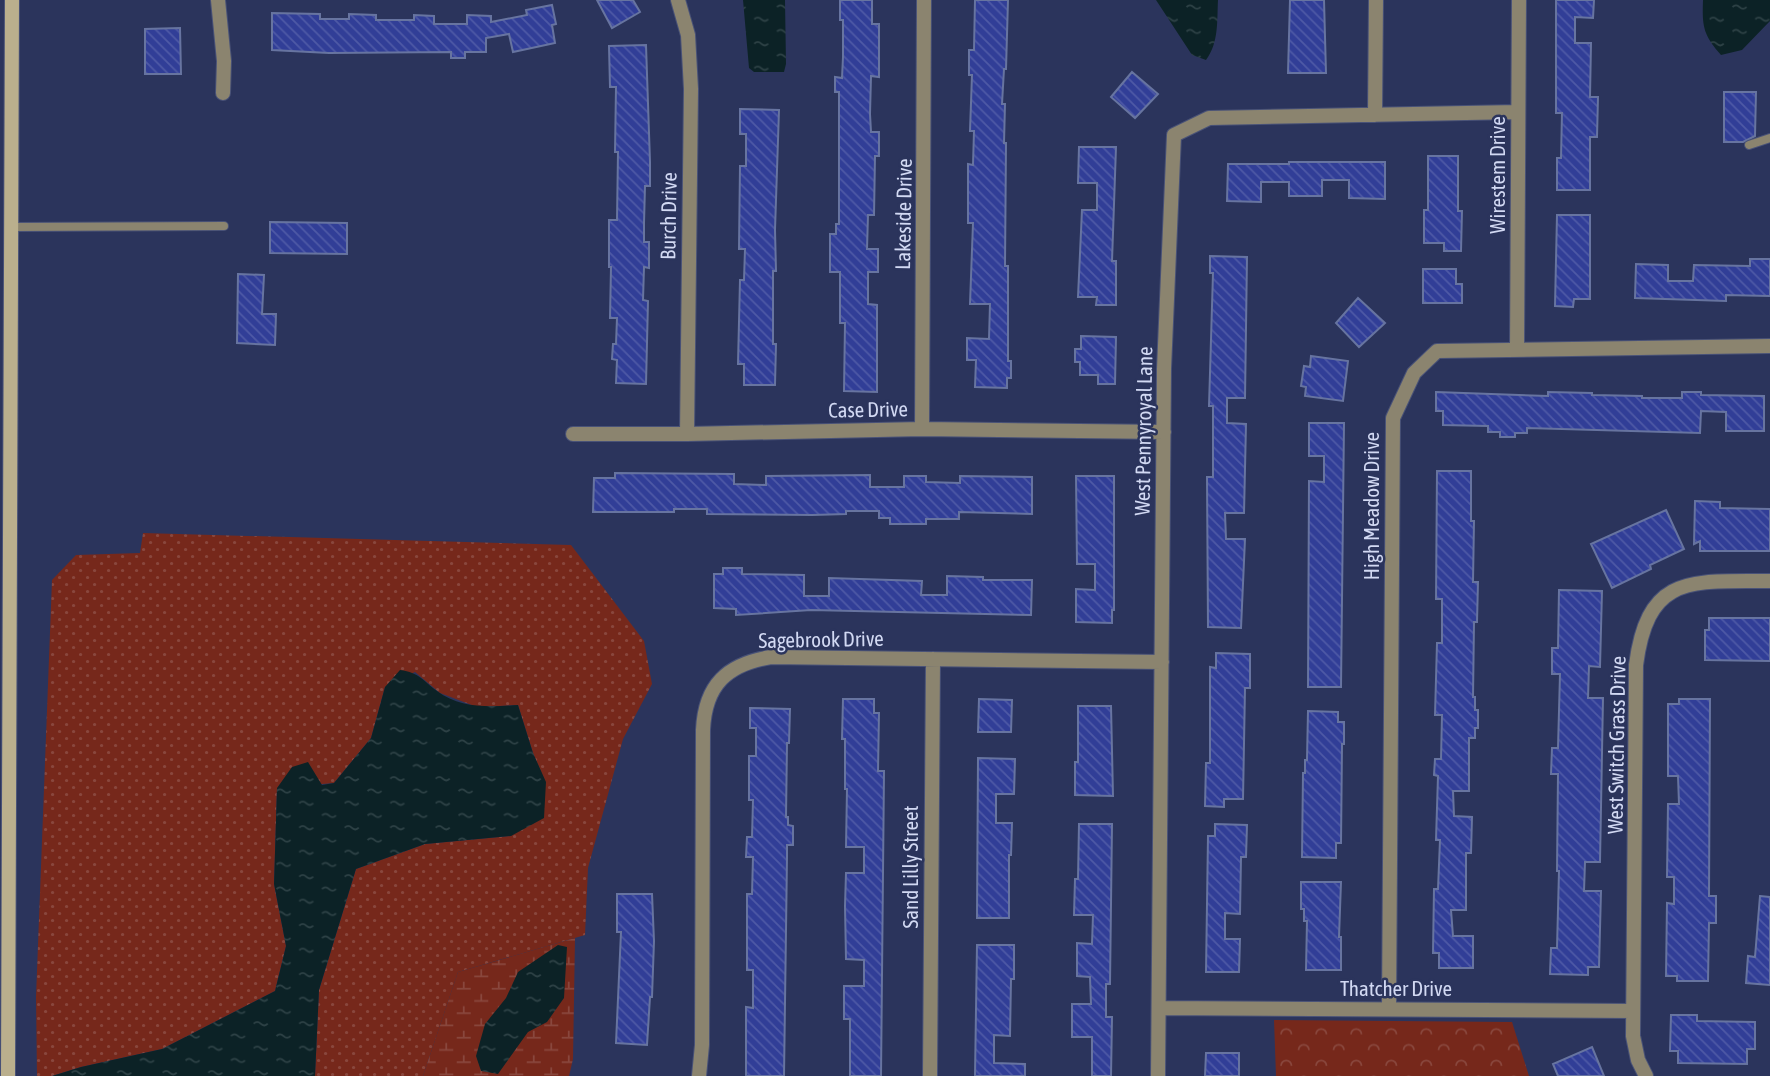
<svg xmlns="http://www.w3.org/2000/svg" width="1770" height="1076" font-family="'Asap Condensed',sans-serif">
	<style>
		.grass { fill: url(#grass-dots) }
		.wetland { fill: url(#wetland-marsh) }
		.park { fill: url(#park-crowns) }
		.water { fill: url(#water-ripples) }
		.building { fill: url(#building-back-hatch); stroke: #6774a0; stroke-width: 2 }
		.lines { fill: none; stroke-linecap: round; stroke-linejoin: round }
		.lane-casing { stroke: #495277; stroke-width: 10 }
		.street-casing { stroke: #495277; stroke-width: 16 }
		.secondary-casing { stroke: #495277; stroke-width: 16 }
		.lane { stroke: #8b846f; stroke-width: 8 }
		.street { stroke: #8b846f; stroke-width: 14 }
		.secondary { stroke: #baaf8d; stroke-width: 14 }
		.labels { text-anchor: middle; dominant-baseline: central; stroke-width: 5; stroke-linejoin: round; paint-order: stroke }
		.street-label { font-size: 21px; fill: #d2d9f3; stroke: #2b345c }
	</style>
	<defs>
		<pattern id="grass-dots" width="8" height="8" patternUnits="userSpaceOnUse" patternTransform="scale(1.75)"><rect width="8" height="8" fill="#76281b"/><path d="M2 2h.1M6 6h.1" fill="none" stroke="#89473d" stroke-width="1.8" stroke-linecap="round"/></pattern>
		<pattern id="wetland-marsh" width="20" height="14" patternUnits="userSpaceOnUse" patternTransform="scale(1.75)"><rect width="20" height="14" fill="#76281b"/><path d="M1 5h8M5 5V1M11 12h8M15 12V8" fill="none" stroke="#89473d"/></pattern>
		<pattern id="park-crowns" width="20" height="18" patternUnits="userSpaceOnUse" patternTransform="scale(1.75)"><rect width="20" height="18" fill="#76281b"/><path d="M2 6a3 3 0 1 1 6 0M12 15a3 3 0 1 1 6 0" fill="none" stroke="#89473d"/></pattern>
		<pattern id="water-ripples" width="26" height="14" patternUnits="userSpaceOnUse" patternTransform="scale(1.75)"><rect width="26" height="14" fill="#0c2226"/><path d="M2 4q2-2 4 0t4 0M15 11q2-2 4 0t4 0" fill="none" stroke="#2e4246"/></pattern>
		<pattern id="building-back-hatch" width="6" height="6" patternUnits="userSpaceOnUse" patternTransform="scale(1.75)"><rect width="6" height="6" fill="#313e97"/><path d="M-1 5l2 2M0 0l6 6M5-1l2 2" fill="none" stroke="#4e59a6"/></pattern>
	</defs>
	<rect width="100%" height="100%" fill="#2b345c"/>
	<path class="grass" d="M143 533 571 545 644 641 652 684 623 739 588 868 585 935 458 972 423 1076H315L319 990 356 869 425 844 511 836 545 782 533 753 518 705 477 707 440 693 415 672 385 687 371 738 334 783 277 788 274 884 286 946 275 991 162 1049 81 1067 52 1076H37L36 997 52 580 76 555 140 553Z"/>
	<path class="wetland" d="M575 938 573 1059 569 1076H423L458 972Z"/>
	<path class="park" d="M1274 1020 1512 1022 1529 1076H1276Z"/>
	<path class="water" d="M743 0H785L786 64 784 72H754L749 68Z
		M1156 0H1218C1217 20 1219 43 1206 60L1192 55Z
		M1703 0H1770V21L1742 50 1721 55C1703 35 1702 26 1703 0Z
		M400 670C420 673 422 680 437 691 461 709 490 707 518 705L533 753 546 782 544 818 511 836 425 844 356 869 319 990 315 1076H52L81 1067 162 1049 275 991 286 946 274 884 277 788 292 767 308 762 322 785 334 783 371 738 385 687Z
		M558 945 567 947 564 998 547 1022 528 1032 498 1074 481 1071 476 1056 485 1024 506 998 518 972Z"/>
	<path class="building" d="M597 0H633L640 12 612 28Z
		M840 0H872V24H879V77L871 76 870 114 871 132H879V156H875L874 215H868L867 249H878V272H868V304L877 305V392L844 391 845 323H840V272H830V234H836V224H839V92H835V77L842 78 843 57V20H840Z
		M975 0H1008L1006 69H1004L1002 104H1005L1004 143H1006L1005 266H1008V361H1011V378H1007V388L975 387 976 360H967V338L989 339 990 304H970L973 223H968V164L973 165 974 131H970L972 75H969V50H974Z
		M1290 0H1324L1326 73H1288Z
		M1556 0H1594L1593 18 1575 17V43H1591L1590 97H1598L1597 137H1590V190H1557V158H1561L1562 113H1556Z
		M552 5 556 24 552 25 555 43 513 52 509 34 486 38V52H465V58H451V52L329 53 272 50V13L320 14V19H349V14L376 15V20H414V15L434 16V24H467V15L491 16V22L527 15 526 10Z
		M180 28 181 74H145V29Z
		M646 45 650 162V186H645L644 223V242H649V268L644 267 643 300 648 301 646 384 616 383 617 360 612 359 613 344H616L617 318H610L611 267H609V220H617L618 152H615L616 87H610L609 46Z
		M1132 72 1158 94 1135 118 1111 97Z
		M1724 92H1756L1755 136 1743 142H1724Z
		M740 109 779 110 775 230 776 271H773V344H776L775 385H744V364H738L740 280H744L745 249H739L740 166H746V134H740Z
		M1079 147H1116L1112 261H1116V305H1096L1097 297H1078L1082 210H1097V183H1078Z
		M1428 156H1458V211H1462L1461 251H1444V243H1424V210H1428Z
		M1289 162H1385V199L1349 198V180H1322V196H1289V182H1261V202L1227 201 1228 164H1289Z
		M1557 215H1590V299H1574L1573 307 1555 306Z
		M270 222 347 223V254L270 253Z
		M1210 256 1247 257 1245 398H1227V423L1246 424 1244 513H1225L1226 539H1245L1241 628 1208 627 1207 477H1213V406H1209L1213 273H1210Z
		M1750 259H1770V296L1726 295V301L1635 298 1636 264 1668 265V281H1693L1694 265 1750 266Z
		M1423 269H1456V284H1462V303H1423Z
		M238 274 264 275 262 314H276L275 345 237 343Z
		M1358 298 1385 323 1359 347 1336 323Z
		M1081 336 1116 337 1115 384H1098V375H1080V362H1075V349H1081Z
		M1311 356 1348 361 1343 401 1305 396 1306 387 1301 386 1304 366 1310 367Z
		M1436 392 1548 396V392L1592 393V395L1642 396V398H1682V392H1701V395L1764 396V431H1726V412L1701 411 1700 433 1527 428V433H1515V437H1500V432H1488V426L1443 425V411H1436Z
		M1309 423H1344L1341 687H1308L1309 481 1324 482V456H1309Z
		M1437 471H1471V521H1474L1473 582H1478L1477 622H1474L1473 697H1475V710H1478V728H1475V738H1469V791H1453L1454 816 1472 817 1471 853H1466V910H1451L1453 936H1473V968H1439V953H1433L1434 889H1438L1440 840H1436L1438 776 1434 775 1435 759H1441L1442 715H1435L1437 643H1442V599H1436Z
		M615 473 734 474V484L766 485V476L870 475V487H904V476H926V482L960 483V476L1032 477V514L959 512V519H926V524H890V518H879V511H846V514L812 515 707 514V509H674V512H593L594 478H615Z
		M1076 476H1114V610H1112V623L1076 622V589L1095 590V564H1077Z
		M1695 501 1720 502V508L1770 509V551H1700V541L1694 544Z
		M1666 510 1684 549 1650 565 1651 569 1612 588 1591 544Z
		M723 568H742V574L804 575V596H829V578L922 581 921 595H947V576L983 577V580H1032L1031 615 811 610 736 615V609L714 608V574H723Z
		M1559 590 1602 591 1600 667 1589 666 1588 698H1603L1600 862H1585L1584 891H1601L1599 967H1588V975L1550 974 1551 948H1557L1559 871H1557L1558 774H1551L1552 748H1558L1560 674H1552V648H1558Z
		M1709 618H1770V661L1705 660V630H1709Z
		M1216 653 1250 654V688H1245L1243 799H1224V807L1205 806 1206 763H1210V667L1216 668Z
		M843 699H874V713H879L878 771H884L881 1076H850V1019H844V986H864V960L846 959 845 906 846 873H864V847H846L847 789H845V739H842Z
		M979 699 1012 700 1011 732H978Z
		M1679 699H1710L1709 896H1716V923H1709L1708 981H1677V976H1666L1667 903 1674 904V877H1667L1668 804H1679L1678 776H1668V704H1679Z
		M1078 706H1111L1113 796 1075 795V762H1078Z
		M750 708 790 709 789 743H787L786 817H788V825L793 826V845H787V857L784 1076H746V1007L753 1008V970H747V894H752L753 857H746L747 837H752L753 800H749V756H756V728H750Z
		M1308 711 1338 712V722H1344V744H1342L1341 843H1336V858L1302 857 1303 773H1305V760H1307Z
		M978 758 1015 759 1014 794H996V823H1012L1011 855H1009V918H977Z
		M1079 824H1112L1110 984H1106V1017H1112L1111 1076H1092V1037H1072V1004H1091L1090 977 1077 976V943L1092 944 1093 915H1074L1075 879H1078Z
		M1215 824 1247 825 1246 857H1241L1240 914 1225 913V939H1240L1239 972H1206L1208 836H1215Z
		M1301 882H1341L1339 937H1341V970H1306L1307 921H1304V909H1301Z
		M617 894H652L654 941 652 997H650L647 1045 616 1043 621 932H617Z
		M1760 896 1770 897V985L1746 983 1748 956 1755 957Z
		M977 945H1014V979H1011L1010 1036 994 1035V1063L1025 1064V1076H975Z
		M1671 1015H1697V1021L1755 1022V1049H1747V1064L1678 1063V1051H1670Z
		M1592 1047 1604 1076H1558L1553 1064Z
		M1206 1053H1239V1076H1205Z"/>
	<g class="lines">
		<defs>
			<path id="lane" d="M1749 145 1770 138
				M12 227 224 226"/>
			<path id="street" d="M218 0 224 61 223 93
				M678 0 688 35 691 89 687 434
				M1375 115 1376 0
				M1517 350 1519 0
				M922 429 924 0
				M573 434H687L922 429 1164 432
				M1159 1008 1633 1011
				M1389 1009 1393 418 1414 373 1437 351 1770 346
				M699 1076 702 1045 703 730C705 685 727 664 771 657L1162 662
				M930 1076 933 659
				M1158 1076 1164 369 1174 135 1209 118 1518 112
				M1646 1076 1638 1060 1633 1036 1636 665C1648 572 1693 582 1770 581"/>
			<path id="secondary" d="M8 1076 12 0"/>
		</defs>
		<use href="#lane" class="lane-casing"/>
		<use href="#street" class="street-casing"/>
		<use href="#secondary" class="secondary-casing"/>
		<use href="#lane" class="lane"/>
		<use href="#street" class="street"/>
		<use href="#secondary" class="secondary"/>
	</g>
	<g class="labels">
		<g class="street-label">
			<text transform="translate(1497 175) rotate(-90)">Wirestem Drive</text>
			<text transform="translate(903 214) rotate(-89)">Lakeside Drive</text>
			<text transform="translate(668 216) rotate(-89)">Burch Drive</text>
			<text transform="translate(868 409) rotate(-1)">Case Drive</text>
			<text transform="translate(1143 431) rotate(-89)">West Pennyroyal Lane</text>
			<text transform="translate(1371 506) rotate(-90)">High Meadow Drive</text>
			<text transform="translate(821 639) rotate(-1)">Sagebrook Drive</text>
			<text transform="translate(1616 745) rotate(-89)">West Switch Grass Drive</text>
			<text transform="translate(910 867) rotate(-90)">Sand Lilly Street</text>
			<text x="1396" y="988">Thatcher Drive</text>
		</g>
	</g>
</svg>
